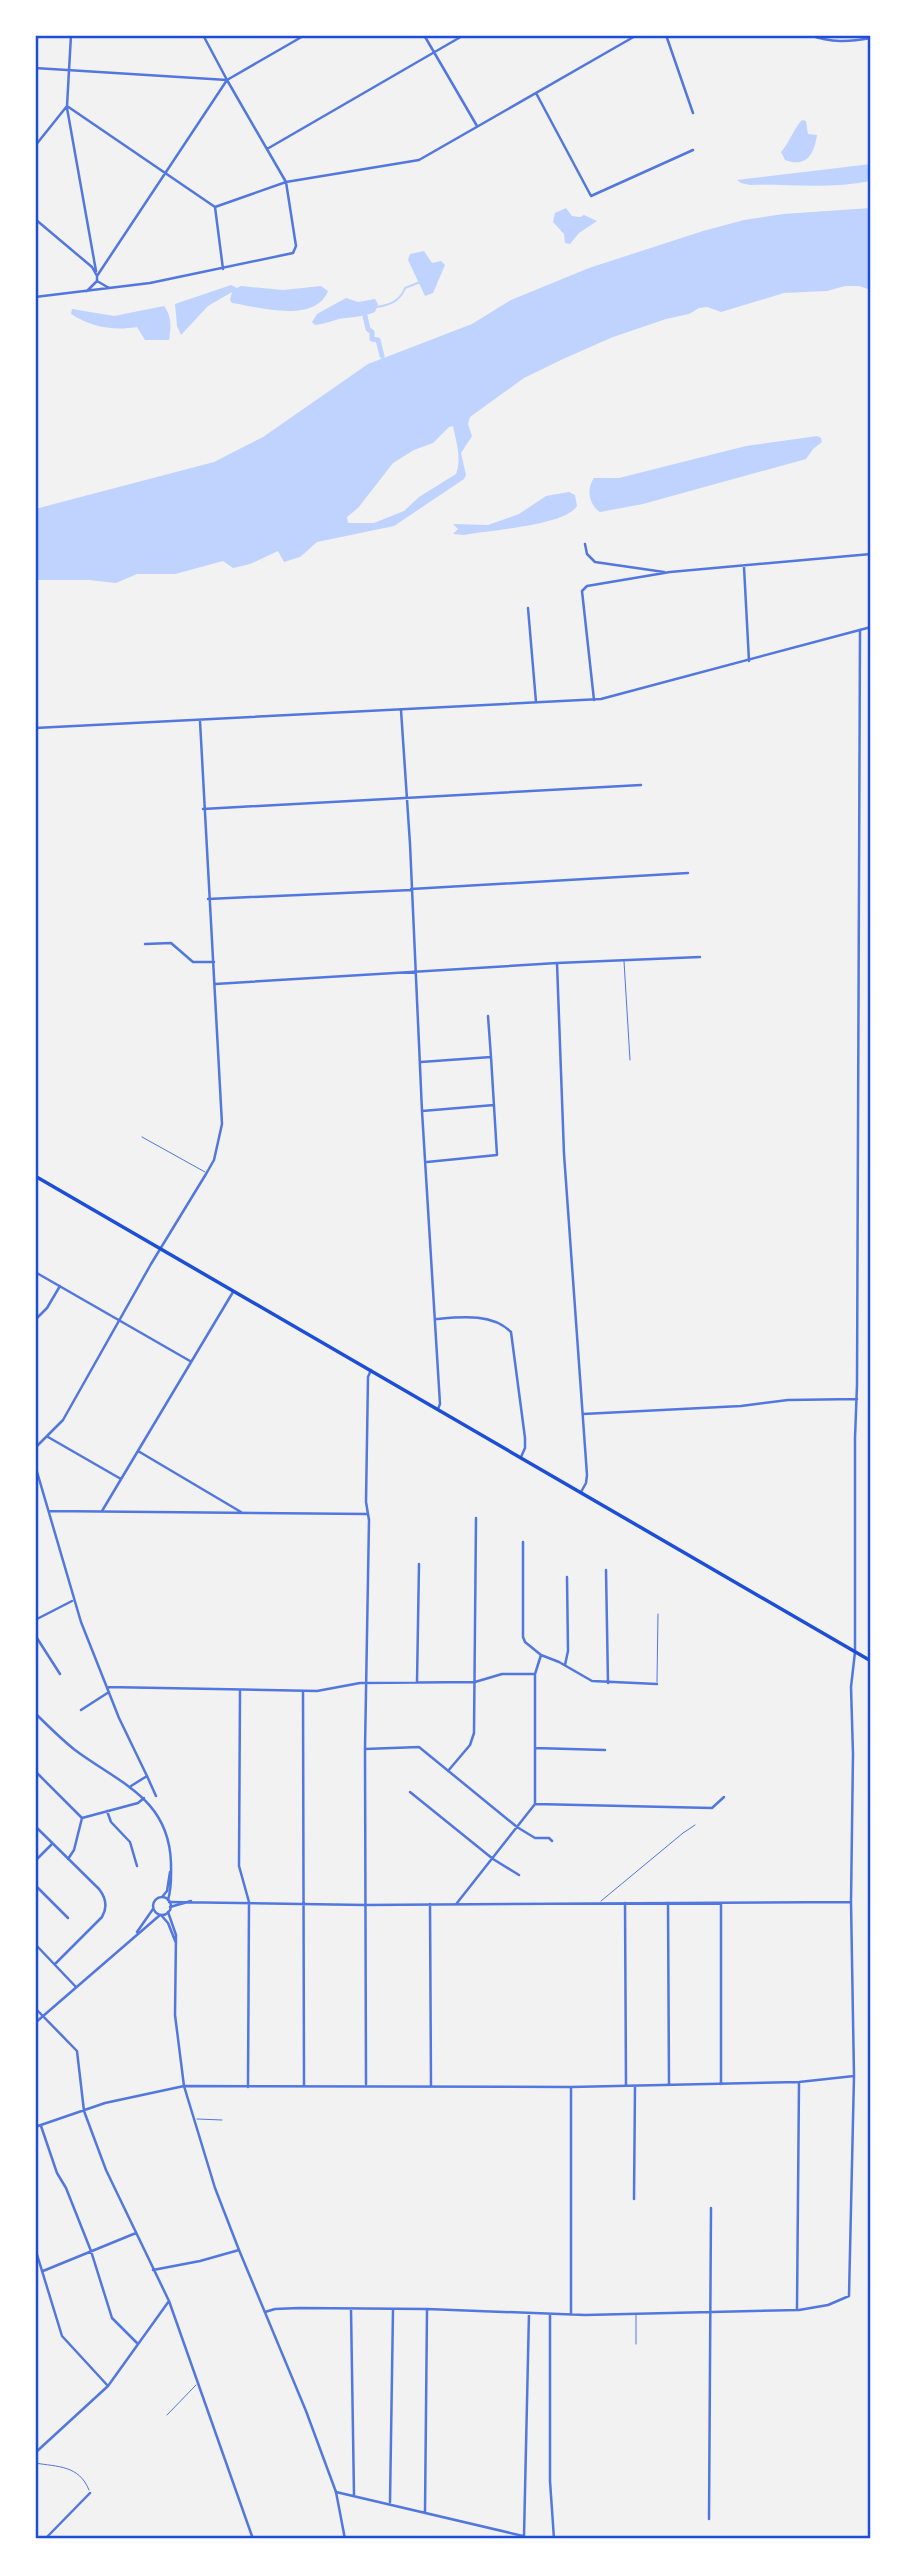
<svg xmlns="http://www.w3.org/2000/svg" width="906" height="2574" font-family="'Source Sans 3',sans-serif">
	<style>
		.water { fill: #bfd3fe; fill-rule: evenodd }
		.lines { fill: none; stroke-linecap: round; stroke-linejoin: round }
		.stream { stroke: #bfd3fe; stroke-width: 2 }
		.canal { stroke: #bfd3fe; stroke-width: 5 }
		.service { stroke: #5277de; stroke-width: 1 }
		.minor { stroke: #5277de; stroke-width: 2.5 }
		.tertiary { stroke: #5277de; stroke-width: 2.5 }
		.primary { stroke: #1d4ed8; stroke-width: 3.5 }
		.neatline { fill: none; stroke: #1d4ed8; stroke-width: 2.5 }
	</style>
	<rect width="100%" height="100%" fill="#f2f2f2"/>
	<path class="water" d="M802 120 806 121 808 134 817 135C814 154 807 168 785 160L781 152C790 142 794 128 802 120Z
		M871 164V181C831 189 791 184 750 185L741 183 737 180Z
		M566 208 572 216 580 217 584 215 597 221 579 233 570 244 565 243 564 234 553 222 555 213Z
		M871 208V290L859 286H845L827 291 784 293 721 312 707 307 699 308 689 314 666 319 613 337 563 359 524 378 470 417 468 424 472 436 461 453 466 475 464 479 394 526 317 542 300 557 284 562 278 551 250 564 233 568 223 561 175 574H137L116 583 89 580H35V509L214 462 263 437 368 364 472 324 511 300 589 268 703 231 744 220 783 214ZM453 426C456 441 462 459 456 474L419 497 404 511 374 523H348L347 517 358 508 393 463 414 450 433 443 449 427Z
		M424 251 432 263 441 261 445 265 433 293 425 296 408 260 410 254Z
		M231 285 237 288 241 286 283 290 321 286 328 291C315 324 259 307 232 303L230 300 232 292 208 306 181 335 177 326 175 304Z
		M346 298 358 302 375 299 378 304 375 312C362 317 352 317 339 319 331 321 324 324 315 325L312 322 317 314Z
		M164 306C172 316 171 328 169 340H145L137 327C112 331 92 327 71 314L72 309 114 316Z
		M817 436 821 438 822 442 813 449 806 459 643 504 600 512C589 505 586 489 594 478H619L746 446Z
		M569 492 575 495 577 506C564 526 489 530 464 535L453 534 458 529 453 524 488 525 519 514 546 496Z"/>
	<g class="lines">
		<path class="stream" d="M377 307C390 305 400 301 405 288L420 282"/>
		<path class="canal" d="M365 316 368 329 372 332V339L378 340 382 356"/>
		<path class="service" d="M624 961 630 1060
			M142 1137 205 1172
			M657 1682 658 1614
			M601 1901 683 1833 695 1825
			M197 2119 222 2120
			M636 2315V2344
			M167 2415 196 2385
			M35 2463C58 2467 79 2465 89 2490"/>
		<path class="minor" d="M424 35 477 126
			M666 35 693 113
			M810 35C831 43 849 42 871 38
			M536 93 591 196 693 150
			M67 106 215 207 223 269
			M67 108 96 271
			M35 146 67 106 71 35
			M267 149 464 35
			M215 207 286 182 419 160 637 35
			M35 219 92 267 97 276 227 80
			M97 277V281L109 288
			M87 291 97 281
			M35 297 150 283 293 253 296 246 286 182 227 80 203 35
			M585 544 587 554 595 562 664 572
			M744 567 749 661
			M528 608 536 702
			M594 700 582 591 587 586 670 572 871 554
			M401 710 410 844 422 1111 440 1404 438 1409
			M203 809 641 785
			M411 889 688 873
			M208 899 411 890
			M145 944 171 943 193 962H214
			M557 963 564 1154 587 1475 586 1483 581 1492
			M215 984 557 963 700 957
			M421 1062 491 1057 488 1016
			M422 1111 494 1105
			M427 1162 497 1155 491 1057
			M35 1272 190 1361
			M436 1319C460 1317 492 1313 511 1332L525 1438V1448L521 1457
			M35 1320 47 1308 60 1286
			M583 1414 741 1406 788 1400 857 1399
			M48 1437 121 1479
			M138 1451 241 1512
			M35 1465 81 1622 119 1718 147 1776 131 1786
			M49 1511 368 1514
			M102 1511 233 1292
			M523 1542V1637L525 1642 541 1655 559 1662 592 1681 657 1684
			M606 1570 608 1683
			M35 1620 72 1601
			M35 1635 60 1674
			M565 1665 568 1651 567 1577
			M417 1682 419 1564
			M107 1687 317 1691 360 1683 475 1682 502 1674H535
			M240 1690 239 1866 249 1902 248 2087
			M303 1692 304 2086
			M81 1710 109 1692
			M535 1748 605 1750
			M365 1749 419 1747 517 1827 535 1838H549L552 1841
			M35 1771 82 1818 74 1850 68 1859
			M448 1771 470 1745 474 1733 476 1518
			M147 1776 156 1796
			M410 1792 493 1859 519 1875
			M535 1804 712 1808 724 1797
			M107 1811 111 1822 130 1842 137 1866
			M82 1818 138 1803 144 1798
			M35 1826 99 1889C106 1898 108 1907 102 1917L55 1964
			M35 1861 52 1844
			M35 1885 68 1918
			M169 1902 365 1905 851 1902
			M457 1903 535 1804V1674L541 1655
			M625 1903 626 2085
			M668 1903 669 2084
			M721 1903V2084
			M430 1904 431 2086
			M170 1907 191 1901
			M35 1944 76 1987
			M35 2008 77 2051 84 2111 106 2170 169 2301 253 2539
			M366 2084 365 1749 369 1520 366 1502 368 1377 371 1370
			M41 2126 57 2173 66 2188 91 2251 112 2318 138 2344
			M35 2127 105 2103 184 2086 571 2087 799 2082 854 2076
			M634 2199 635 2086
			M35 2248 62 2336 108 2386
			M153 2270 200 2261 239 2250
			M43 2271 136 2233
			M351 2309 354 2495
			M797 2309 799 2082
			M265 2312 275 2309 299 2308 427 2309 585 2315 799 2310 828 2305 849 2296 854 2076 851 1902 853 1754 851 1687 855 1652V1438L857 1385 860 630
			M550 2314V2481L554 2539
			M571 2314V2087
			M35 2453 108 2386 169 2301
			M336 2492 536 2539
			M390 2502 393 2310
			M425 2512 427 2309
			M709 2519 711 2208
			M524 2536 529 2313
			M45 2539 90 2493"/>
		<path class="tertiary" d="M35 68 227 80 305 35
			M35 728 601 699 871 627
			M35 1448 63 1420 151 1264 206 1174 214 1160 222 1124 200 721
			M35 1713C48 1726 61 1739 75 1750 119 1783 169 1798 171 1863 171 1877 172 1886 168 1900
			M162 1897 167 1891 170 1872
			M153 1906a9 9 0 1 1 18 0a9 9 0 1 1-18 0Z
			M168 1912 176 1935 175 2015 184 2086 215 2188 239 2250 306 2411 336 2492 345 2539
			M161 1915 168 1923 176 1943
			M137 1932 153 1909
			M35 2023 160 1915"/>
		<path class="primary" d="M35 1176 871 1661"/>
	</g>
	<rect width="906" height="2574" fill="none" stroke="#ffffff" stroke-width="74"/>
	<rect x="37" y="37" width="832" height="2500" class="neatline"/>
</svg>
